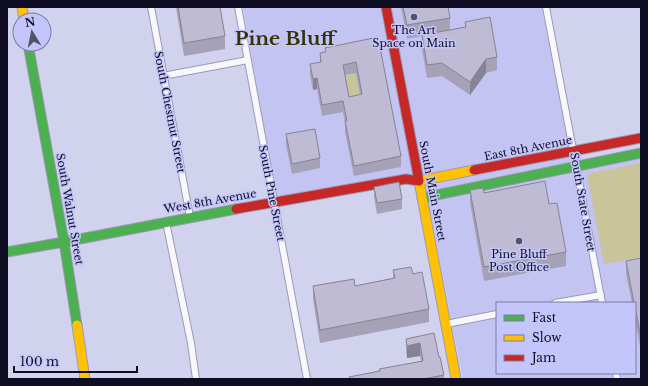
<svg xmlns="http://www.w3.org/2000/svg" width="648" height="386" font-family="'Libre Baskerville',serif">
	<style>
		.built { fill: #c3c4f1; fill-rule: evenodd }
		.green { fill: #cac49b }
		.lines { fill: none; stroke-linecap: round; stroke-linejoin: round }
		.street-casing { stroke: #9b9ab3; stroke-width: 8 }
		.fast-casing { stroke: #9b9ab3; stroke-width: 11 }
		.slow-casing { stroke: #9b9ab3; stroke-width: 11 }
		.jam-casing { stroke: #9b9ab3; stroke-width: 11 }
		.street { stroke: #f8f8fc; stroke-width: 6 }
		.fast { stroke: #4caf50; stroke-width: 9 }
		.slow { stroke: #ffc107; stroke-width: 9 }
		.jam { stroke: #c62828; stroke-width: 9 }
		.wall { fill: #a5a1b6; fill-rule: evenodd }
		.shaded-wall { fill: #868394 }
		.building { fill: #c0bbd4; stroke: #868394; fill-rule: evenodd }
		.poi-dot { fill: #52526b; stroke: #c4c6fb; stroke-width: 1.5 }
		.labels { text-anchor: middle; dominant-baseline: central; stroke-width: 3; stroke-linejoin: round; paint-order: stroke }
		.poi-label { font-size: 11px; fill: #0e0d24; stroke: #c4c6fb }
		.street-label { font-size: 11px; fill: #0e0d24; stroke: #c4c6fb }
		.town-label { font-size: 19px; font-weight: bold; fill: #373307; stroke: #c4c6fb }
	</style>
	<rect width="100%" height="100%" fill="#d1d2ee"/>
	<path class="built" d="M243 7H542L573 170 641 157V379H463L423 174 277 198 264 131ZM396 28 407 104 388 29ZM497 303H635V373H497Z"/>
	<path class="green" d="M356 73 362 105 349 108 343 76Z
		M641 163V257L604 264 587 176 591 173Z"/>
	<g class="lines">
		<defs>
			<path id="street" d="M151 7 190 217
				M238 7 307 379
				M546 7 602 303
				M163 76 248 60
				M166 222 191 343 196 379
				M555 303 601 295
				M446 324 497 314
				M616 373 617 379"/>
			<path id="fast" d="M28 44 64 242 77 325
				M422 198 641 153
				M7 252 64 242 236 209"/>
			<path id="slow" d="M22 7 24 20
				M77 325 85 379
				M456 379 419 181 474 170"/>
			<path id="jam" d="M474 170 641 138
				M236 209 406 179 419 181 386 7"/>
		</defs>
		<use href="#street" class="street-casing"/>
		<use href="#fast" class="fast-casing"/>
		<use href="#slow" class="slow-casing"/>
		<use href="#jam" class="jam-casing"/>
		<use href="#street" class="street"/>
		<use href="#fast" class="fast"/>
		<use href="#slow" class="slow"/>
		<use href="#jam" class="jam"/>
	</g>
	<path class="wall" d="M176 7H220L225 36V49L184 56Z
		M401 7H448L450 18V30L465 27V22L497 57V70L486 73 470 95 442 76 427 78 422 49V36L407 39Z
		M378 37 401 156V167L354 176 345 132V123L343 112 322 116 317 89 313 90 310 75V64L320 63V53L325 52V48ZM356 73 360 95 349 97 345 75Z
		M286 134 320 158V168L292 174 286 145Z
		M374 187 402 199V209L377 214 374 197Z
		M470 190 549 204 566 252V266L484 281 470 203Z
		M641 258V352L635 320V303H632L626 274V261Z
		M393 270 413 274 429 309V322L320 343 313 299V286H355L393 278Z
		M434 333 439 357 444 375V379H349V377L379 371 421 361 420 356 407 358 406 351V339Z"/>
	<path class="shaded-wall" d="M486 59V73L470 95V82Z
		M317 78V89L313 90V79Z
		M420 343V356L407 358V346Z"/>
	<path class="building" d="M178 7H220L225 36 184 43Z
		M403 7H448L450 18 407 25Z
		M490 17 497 57 486 59 470 82 442 63 427 65 422 35 466 27 465 22Z
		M378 37 401 156 354 166 345 121H347L343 101 322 105 317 78 313 79 310 64 321 62 320 53 326 52 325 48ZM356 62 362 94 349 97 343 65Z
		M315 129 320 158 292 164 286 134Z
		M545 181 549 204 557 203 566 252 484 267 470 190 483 188 484 193Z
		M399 182 402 199 377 203 374 187Z
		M641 258V338L635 307V303H634L626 261Z
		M411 267 413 274 422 272 429 309 320 330 313 286 354 279 355 286 395 278 393 270Z
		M434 333 439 357H440L444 375 423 379H350L349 377 380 371 379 369 423 361 420 343 407 346 406 339Z"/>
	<g class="poi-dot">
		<circle cx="414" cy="17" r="4"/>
		<circle cx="519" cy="241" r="4"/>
	</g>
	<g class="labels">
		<g class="poi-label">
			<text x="414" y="30">The Art<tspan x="414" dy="13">Space on Main</tspan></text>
			<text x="519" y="254">Pine Bluff<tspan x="519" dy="13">Post Office</tspan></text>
		</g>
		<g class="street-label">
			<text transform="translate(170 112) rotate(79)">South Chestnut Street</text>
			<text transform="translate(528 148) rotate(-11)">East 8th Avenue</text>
			<text transform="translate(433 191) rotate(79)">South Main Street</text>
			<text transform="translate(272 193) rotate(79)">South Pine Street</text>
			<text transform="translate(210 201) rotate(-10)">West 8th Avenue</text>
			<text transform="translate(583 202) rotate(80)">South State Street</text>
			<text transform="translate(70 209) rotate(80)">South Walnut Street</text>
		</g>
		<g class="town-label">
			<text x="285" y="38">Pine Bluff</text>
		</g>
	</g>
	<rect width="648" height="386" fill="none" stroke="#0e0d24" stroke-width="16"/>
	<rect x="496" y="302" width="140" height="72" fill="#c4c6fb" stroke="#7b7ca5"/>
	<rect x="504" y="315" width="20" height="6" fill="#4caf50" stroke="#7b7ca5"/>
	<text x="532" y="322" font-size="12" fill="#0e0d24">Fast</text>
	<rect x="504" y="335" width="20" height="6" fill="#ffc107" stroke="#7b7ca5"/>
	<text x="532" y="342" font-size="12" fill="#0e0d24">Slow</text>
	<rect x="504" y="355" width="20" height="6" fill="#c62828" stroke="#7b7ca5"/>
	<text x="532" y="362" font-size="12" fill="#0e0d24">Jam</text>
	<g transform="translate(32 32) rotate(350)"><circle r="19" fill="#c4c6fb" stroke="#7b7ca5"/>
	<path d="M0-3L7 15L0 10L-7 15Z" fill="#52526b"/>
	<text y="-6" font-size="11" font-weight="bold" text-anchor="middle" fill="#0e0d24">N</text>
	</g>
	<path d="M14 366v6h123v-6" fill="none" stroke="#0e0d24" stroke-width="2"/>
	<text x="20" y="366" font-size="12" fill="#0e0d24" stroke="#c4c6fb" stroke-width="3" paint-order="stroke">100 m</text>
</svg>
